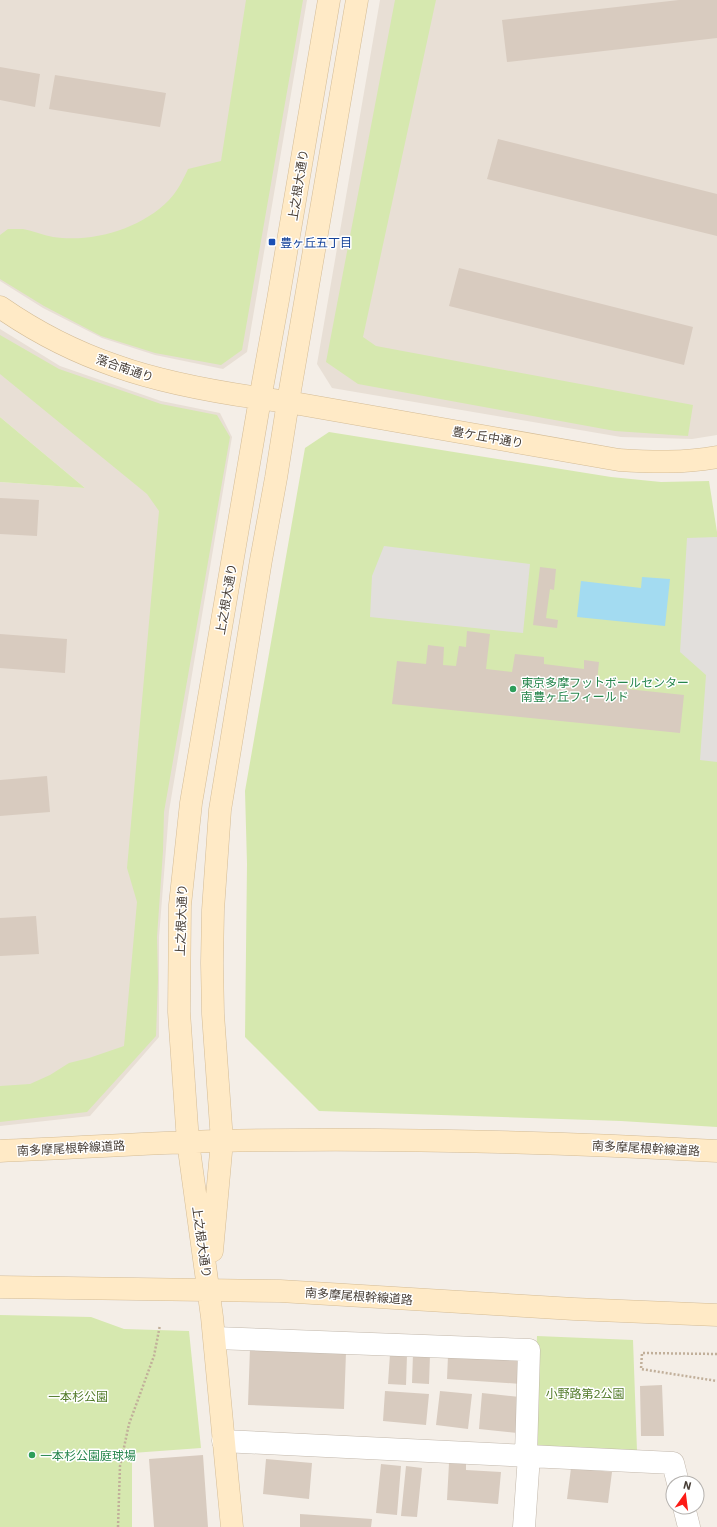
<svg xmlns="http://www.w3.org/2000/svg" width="717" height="1527" font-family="'IBM Plex Sans','Noto Sans JP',sans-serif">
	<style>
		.residential { fill: #e8dfd5 }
		.green { fill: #d6e8af }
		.parking { fill: #e2dfdc }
		.water { fill: #a3dbf1 }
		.building { fill: #d8cbbf }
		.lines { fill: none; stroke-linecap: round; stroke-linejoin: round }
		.street-casing { stroke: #c2b8ac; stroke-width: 23 }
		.secondary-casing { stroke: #d4bc96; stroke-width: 23 }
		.path { stroke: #c1af9a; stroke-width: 2.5; stroke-dasharray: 2 2; stroke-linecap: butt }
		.street { stroke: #fff; stroke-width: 22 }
		.secondary { stroke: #ffeac6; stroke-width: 22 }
		.transit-dot { fill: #1a4fb4; stroke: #fff; stroke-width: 1.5 }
		.leisure-dot { fill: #2e9e5b; stroke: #fff; stroke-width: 1.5 }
		.labels { text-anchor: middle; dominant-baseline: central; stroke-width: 3; stroke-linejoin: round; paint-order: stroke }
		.street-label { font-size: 12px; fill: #473e36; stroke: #fff }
		.transit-label { font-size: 12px; fill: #164399; stroke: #fff; text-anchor: start }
		.leisure-label { font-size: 12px; fill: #27864d; stroke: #fff; text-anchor: start }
		.park-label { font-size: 12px; fill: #517a28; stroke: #fff }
	</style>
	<rect width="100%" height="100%" fill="#f4eee7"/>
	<path class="residential" d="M0 0H307L247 352 223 369 155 355 102 338 43 308 0 281Z
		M380 0H717V435L692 439 621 437 332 388 317 364Z
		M0 329 60 366 161 401 220 413 232 437 169 811 159 937V1037L90 1116 0 1126V482L85 488 0 417Z"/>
	<path class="green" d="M246 0H303L242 350 221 365 155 353 101 336 44 306 0 279V235L8 229C13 229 18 229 23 229 33 231 43 235 53 237 92 243 141 229 169 200 177 192 183 180 188 169L221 161Z
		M395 0H436L363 337 376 346 693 405 688 436 615 431 358 384 326 362Z
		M0 335 59 369 161 404 217 415 230 437 164 812 163 851 157 937 158 979 156 1036 87 1112 0 1122V1086L30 1084 50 1075 69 1063 89 1058 124 1046 137 902 127 868 159 511 147 494 0 374Z
		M0 417 85 488 0 482Z
		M329 432 611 477 661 482 709 481 717 532V1127L621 1121 319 1111 245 1037 247 864 245 791 305 448Z
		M0 1315 91 1317 124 1329 189 1331 201 1448 132 1453V1527H0Z
		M537 1336 633 1340 637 1451 532 1446Z"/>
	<path class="parking" d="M717 537V762L700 760 706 675 680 652 687 538Z
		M384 546 530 564 523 633 370 617 372 576Z"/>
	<path class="water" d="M642 577 670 579 665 626 577 617 581 581 641 588Z"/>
	<path class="building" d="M679 0H717V38L507 62 502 20Z
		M0 67 40 74 35 107 0 100Z
		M55 75 166 93 160 127 49 109Z
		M498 139 717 194V236L487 179Z
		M459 268 693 327 684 365 449 306Z
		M0 498 39 500 37 536 0 534Z
		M540 567 556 569 554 590 550 589 546 618 558 620 557 628 533 625Z
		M467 631 490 634 486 669 512 672 515 654 544 657V664L584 669V660L599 662 597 681 627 684V689L684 695 680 733 392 704 397 661 426 664 428 645 444 647 443 665 456 666 459 646 466 647Z
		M0 634 67 639 65 673 0 668Z
		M47 776 50 812 0 816V780Z
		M36 916 39 954 0 956V918Z
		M250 1348 346 1352 344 1409 248 1405Z
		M390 1354 407 1355 406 1385 388 1384Z
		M413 1354 430 1355 429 1384 412 1383Z
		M448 1356 522 1361 521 1384 447 1379Z
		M662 1385 664 1436H641L640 1386Z
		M385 1391 429 1394 426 1425 383 1421Z
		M440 1391 472 1394 468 1429 436 1425Z
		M482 1393 520 1397 517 1433 479 1429Z
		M203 1455 208 1527H154L149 1459Z
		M266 1459 312 1463 309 1499 263 1494Z
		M449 1463 466 1464V1470L501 1472 498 1504 447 1500Z
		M381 1464 401 1466 397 1515 376 1513Z
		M406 1466 422 1468 417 1517 401 1516Z
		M571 1468 612 1472 608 1503 567 1499Z
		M300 1514 372 1519 371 1527H300Z"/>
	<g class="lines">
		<defs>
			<path id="street" d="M215 1338 529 1350 526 1455
				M223 1441 673 1463 678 1483
				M684 1507 689 1527
				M524 1527 529 1456"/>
			<path id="secondary" d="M0 307C36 332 75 352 116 366 169 385 232 395 288 402L619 460C652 462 684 463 717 457
				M0 1151C73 1148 146 1143 220 1141 385 1137 552 1142 717 1151
				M212 1251 222 1141 213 1014 212 963 213 910 220 810 261 560 276 478 288 402 357 0
				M0 1287 280 1291 574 1309 717 1315
				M232 1527 212 1317 188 1142 179 1012 180 905 191 803 260 399 278 300 329 0"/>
		</defs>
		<use href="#street" class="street-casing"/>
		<use href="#secondary" class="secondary-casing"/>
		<path class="path" d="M717 1354 642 1353 641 1369 717 1381
			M118 1527 120 1466 129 1424 154 1356 160 1325"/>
		<use href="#street" class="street"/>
		<use href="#secondary" class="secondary"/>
	</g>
	<rect class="transit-dot" x="268" y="238" width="8" height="8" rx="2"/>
	<g class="leisure-dot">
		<circle cx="513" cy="689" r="4"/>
		<circle cx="32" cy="1455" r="4"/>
	</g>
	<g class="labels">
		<g class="street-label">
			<text transform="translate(298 185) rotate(-81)">上之根大通り</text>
			<text transform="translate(125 368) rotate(19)">落合南通り</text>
			<text transform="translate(488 437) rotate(10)">豊ケ丘中通り</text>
			<text transform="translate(226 599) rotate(-80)">上之根大通り</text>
			<text transform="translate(181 920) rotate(-88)">上之根大通り</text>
			<text transform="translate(71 1148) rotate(-3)">南多摩尾根幹線道路</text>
			<text transform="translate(646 1148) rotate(3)">南多摩尾根幹線道路</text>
			<text transform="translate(202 1242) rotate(82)">上之根大通り</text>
			<text transform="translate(359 1296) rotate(4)">南多摩尾根幹線道路</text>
		</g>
		<g class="transit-label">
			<text x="280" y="242">豊ヶ丘五丁目</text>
		</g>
		<g class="leisure-label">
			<text x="521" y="682">東京多摩フットボールセンター<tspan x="521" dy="14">南豊ヶ丘フィールド</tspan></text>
			<text x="40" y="1455">一本杉公園庭球場</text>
		</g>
		<g class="park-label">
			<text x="585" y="1393">小野路第2公園</text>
			<text x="78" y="1396">一本杉公園</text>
		</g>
	</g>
	<g transform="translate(685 1495) rotate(14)"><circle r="19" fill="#ffffff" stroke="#b5b2af"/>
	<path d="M0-3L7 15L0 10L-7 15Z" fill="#fc1b16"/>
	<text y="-6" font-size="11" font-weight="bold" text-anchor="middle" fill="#473e36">N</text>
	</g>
</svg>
